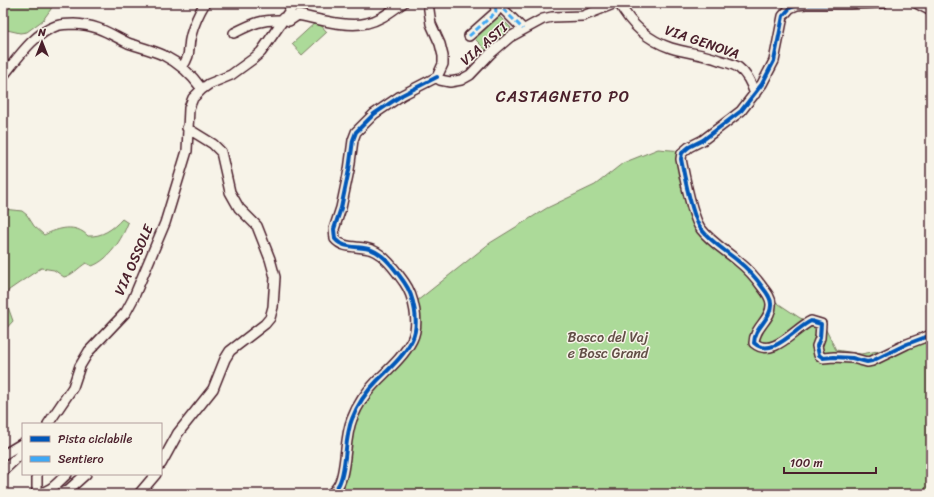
<svg xmlns="http://www.w3.org/2000/svg" width="934" height="497" font-family="Sriracha,sans-serif">
	<style>
		.green { fill: #acda99; stroke: #7b7c62 }
		.lines { fill: none; stroke-linecap: round; stroke-linejoin: round }
		.minor-casing { stroke: #4a1f2b; stroke-width: 12 }
		.minor { stroke: #f7f3e8; stroke-width: 9 }
		.quiet { stroke: #3fa9f5; stroke-width: 3; stroke-dasharray: 6 3; stroke-linecap: butt }
		.cycleway-casing { stroke: #f7f3e8; stroke-width: 6 }
		.cycleway { stroke: #0057b8; stroke-width: 4 }
		.labels { text-anchor: middle; dominant-baseline: central; stroke-width: 3; stroke-linejoin: round; paint-order: stroke }
		.street-label { font-size: 14px; fill: #4a1f2b; stroke: #f7f3e8 }
		.park-label { font-size: 14px; fill: #624e46; stroke: #f7f3e8 }
		.quarter-label { font-size: 16px; letter-spacing: 1px; fill: #4a1f2b; stroke: #f7f3e8 }
	</style>
	<rect width="100%" height="100%" fill="#f7f3e8"/>
	<filter id="ink" filterUnits="userSpaceOnUse"><feTurbulence type="fractalNoise" baseFrequency=".025" numOctaves="2"/><feDisplacementMap in="SourceGraphic" scale="8" xChannelSelector="R" yChannelSelector="G"/><feConvolveMatrix kernelMatrix="1 2 1 2 8 2 1 2 1" color-interpolation-filters="sRGB"/></filter>
	<g filter="url(#ink)">
		<path class="green" d="M3 3H52L51 9 43 20 27 32 20 33 7 30 3 32Z
			M499 16 511 28 487 51 475 39Z
			M317 21 327 32 302 55 292 44Z
			M658 149 684 151 688 180 695 208 708 234 773 300 800 318 824 326 836 350 861 354 889 349 931 331V494H333L347 476 348 449 357 410 417 340V301L490 243 547 208 595 185 623 163Z
			M3 209 22 211 27 215 34 226 44 235C59 228 75 223 88 236 102 237 113 229 122 219L128 223C122 239 109 260 92 266L86 263C78 268 73 275 64 277L54 270 41 268 9 290 6 295 5 302 8 307 13 321 3 332Z"/>
		<g class="lines">
			<defs>
				<path id="minor" d="M428 3 431 24 440 44 443 56V64L437 77
					M497 3 523 29
					M619 3C631 25 647 40 671 48 687 53 704 54 719 60 725 62 734 64 739 68 747 74 752 85 755 94
					M883 3 850 4H806L797 5 790 8 783 16 774 61 762 84 741 111 703 140 689 147 682 153 681 159C684 174 692 218 701 229 711 242 726 251 738 261 748 269 756 278 763 288 767 293 771 298 771 304 772 319 754 327 754 343 773 359 795 328 811 321L821 324 820 338 817 346 819 355 823 358 834 357 852 358 867 362 872 361 907 344 931 335
					M916 3 931 11
					M283 18 289 21 298 15C318 19 347 28 367 23 381 20 391 11 403 3
					M234 33C252 24 261 19 282 20
					M469 36 496 12 495 3
					M182 67C192 54 187 49 191 35 194 24 199 13 205 3
					M3 76C18 58 33 34 56 26 62 24 68 24 74 24 98 25 108 33 128 43 140 47 152 50 163 55 179 63 192 75 202 89
					M437 77 440 80 450 82 461 80 470 75 490 54 510 37 543 19 552 17 583 16 616 3
					M48 424 73 387 80 366 89 351 126 312 133 299 165 223 187 151 189 108 193 98 202 89 209 84 231 75 253 59 261 52 295 3
					M3 455 23 443
					M161 464 178 433 213 389 225 359 230 351 265 324 270 318 273 307 275 277 270 259 257 226 239 208 230 192 221 152 213 144 187 128
					M3 471 23 452
					M37 494C52 491 56 484 67 474
					M37 494V474
					M59 494 67 491 86 474
					M139 494 156 474
					M331 494C334 491 337 488 339 484 347 469 344 438 352 419 357 406 367 391 377 381 389 369 404 356 412 340 420 324 414 296 404 282 396 271 385 255 372 250 361 245 344 250 335 239L334 229 341 208 349 170 353 140 356 132 374 114 402 95 437 77"/>
			</defs>
			<use href="#minor" class="minor-casing"/>
			<use href="#minor" class="minor"/>
			<path class="quiet" d="M497 3 523 29
				M469 36 496 12 495 3"/>
			<defs>
				<path id="cycleway" d="M883 3 850 4H806L797 5 790 8 783 16 774 61 762 84 741 111 703 140 689 147 682 153 681 159C684 174 692 218 701 229 711 242 726 251 738 261 748 269 756 278 763 288 767 293 771 298 771 304 772 319 754 327 754 343 773 359 795 328 811 321L821 324 820 338 817 346 819 355 823 358 834 357 852 358 867 362 872 361 907 344 931 335
					M331 494C334 491 337 488 339 484 347 469 344 438 352 419 357 406 367 391 377 381 389 369 404 356 412 340 420 324 414 296 404 282 396 271 385 255 372 250 361 245 344 250 335 239L334 229 341 208 349 170 353 140 356 132 374 114 402 95 437 77"/>
			</defs>
			<use href="#cycleway" class="cycleway-casing"/>
			<use href="#cycleway" class="cycleway"/>
		</g>
	</g>
	<g class="labels">
		<g class="street-label">
			<text transform="translate(702 42) rotate(19)">VIA GENOVA</text>
			<text transform="translate(484 44) rotate(-41)">VIA ASTI</text>
			<text transform="translate(134 260) rotate(-66)">VIA OSSOLE</text>
		</g>
		<g class="park-label">
			<text x="608" y="337">Bosco del Vaj<tspan x="608" dy="16">e Bosc Grand</tspan></text>
		</g>
		<g class="quarter-label">
			<text x="563" y="96">CASTAGNETO PO</text>
		</g>
	</g>
	<rect width="934" height="497" fill="none" stroke="#f7f3e8" stroke-width="16"/>
	<rect x="8" y="8" width="918" height="481" fill="none" stroke="#4a1f2b" stroke-width="1.5" filter="url(#ink)"/>
	<rect x="22" y="423" width="140" height="52" fill="#f7f3e8" stroke="#b29e9c"/>
	<rect x="30" y="436" width="20" height="6" fill="#0057b8" stroke="#b29e9c"/>
	<text x="58" y="443" font-size="12" fill="#4a1f2b">Pista ciclabile</text>
	<rect x="30" y="456" width="20" height="6" fill="#3fa9f5" stroke="#b29e9c"/>
	<text x="58" y="463" font-size="12" fill="#4a1f2b">Sentiero</text>
	<g transform="translate(42 42)" stroke="#f7f3e8" stroke-width="3" paint-order="stroke">
	<path d="M0-3L7 15L0 10L-7 15Z" fill="#4a1f2b"/>
	<text y="-6" font-size="11" font-weight="bold" text-anchor="middle" fill="#4a1f2b">N</text>
	</g>
	<path d="M784 467v6h92v-6" fill="none" stroke="#4a1f2b" stroke-width="2"/>
	<text x="790" y="467" font-size="12" fill="#4a1f2b" stroke="#f7f3e8" stroke-width="3" paint-order="stroke">100 m</text>
</svg>
